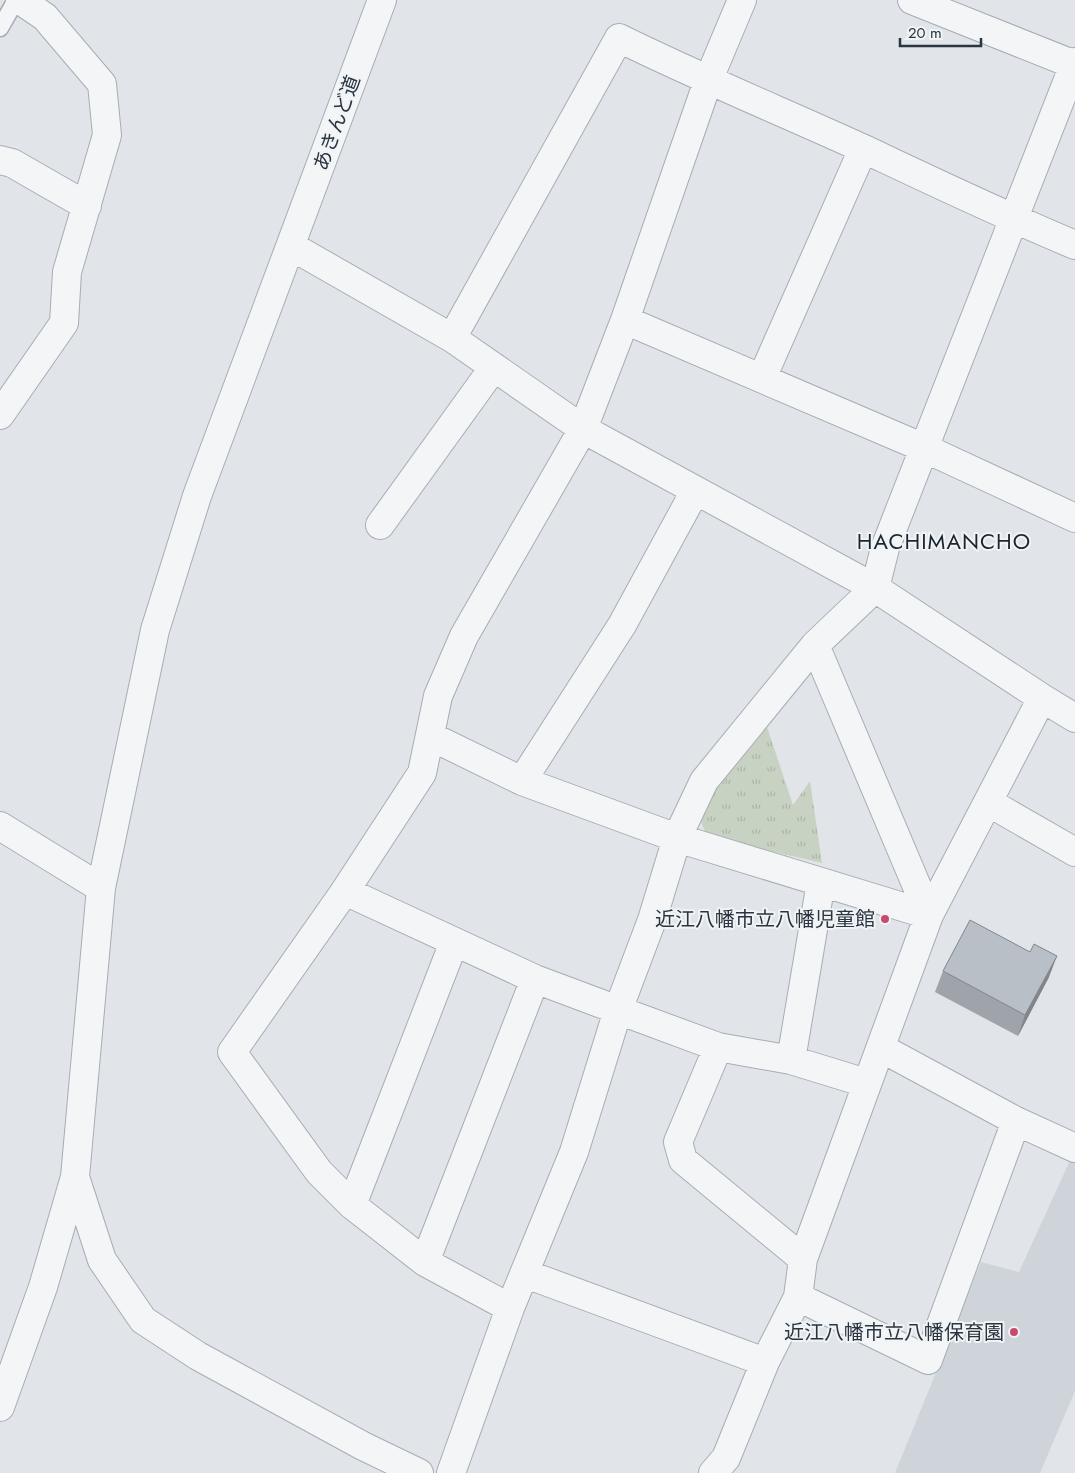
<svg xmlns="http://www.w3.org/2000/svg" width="1075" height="1473" viewBox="0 0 1075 1473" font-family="Jost,'Noto Sans JP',sans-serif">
  <defs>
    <pattern id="park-tufts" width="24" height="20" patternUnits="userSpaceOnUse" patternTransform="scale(1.25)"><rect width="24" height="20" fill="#c8d2c2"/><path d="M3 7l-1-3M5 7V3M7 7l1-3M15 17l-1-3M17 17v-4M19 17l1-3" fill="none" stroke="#acb5a8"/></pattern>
  </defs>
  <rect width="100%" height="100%" fill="#e1e5e9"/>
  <path fill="#cfd4db" d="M1072,1156L1075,1158V1391L1040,1473H895L981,1262L1019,1272Z"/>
  <path fill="url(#park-tufts)" d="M767,727L793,805L810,781L822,863L707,836L697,813Z"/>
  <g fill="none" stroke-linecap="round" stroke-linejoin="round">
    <g stroke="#a6adb3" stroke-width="19">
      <path id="lane" d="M0,28L16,0"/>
    </g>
    <g stroke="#a6adb3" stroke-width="30">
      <path id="street" d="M912,0L1075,65
        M0,160L12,163L87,206
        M291,246L452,338L583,429L875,588L1042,698L1075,718
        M625,320L924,448L1075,518
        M452,338L619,38C700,78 783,112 864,149C934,182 1003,215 1075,245
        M762,378L863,149
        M0,415L64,323L67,272L107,135L102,84L45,17L20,0
        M380,525L494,367
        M815,645L929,915
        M430,736L522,781L677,838L929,915
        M522,781L622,625L695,491
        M988,802L1075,852
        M0,826L101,888
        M345,891L535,979L618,1010L718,1047L791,1060L866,1083
        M718,1047L678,1142L683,1160L803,1259
        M881,1048L1016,1121L1075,1148
        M791,1060L821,882
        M75,1177L102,1260L143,1320L198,1356L363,1446L419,1473
        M352,1205L454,942
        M425,1262L535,979
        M526,1274L765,1362
        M798,1297L928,1360L1016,1121
        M510,1308L425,1262L352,1205L319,1172L232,1052L345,891L422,773L438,696L464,636L583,429L625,320L708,81L742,0
        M0,1407L43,1287L75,1177L101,888L155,630L197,496L382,0
        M451,1473L510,1308L574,1152L618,1010L652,920L677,838L704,781L815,645L875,588L885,548L1075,62
        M713,1473L726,1458L765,1362L798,1297L803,1259L929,915L1042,698"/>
    </g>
    <use href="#lane" stroke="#f3f5f7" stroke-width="16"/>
    <use href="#street" stroke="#f3f5f7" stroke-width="28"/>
  </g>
  <path fill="#9ea4aa" d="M943,971L1049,977L1018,1036L935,992Z"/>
  <path fill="#81868b" d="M1057,956L1049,977L1018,1036L1025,1015Z"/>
  <path fill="#b8bfc6" stroke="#81868b" d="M970,920L1030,952L1034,944L1057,956L1025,1015L943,971Z"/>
  <g fill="#c94a6f" stroke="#f0f4f6" stroke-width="2">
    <circle cx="885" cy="919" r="5"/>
    <circle cx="1014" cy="1332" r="5"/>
  </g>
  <g text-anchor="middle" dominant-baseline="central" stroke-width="4" stroke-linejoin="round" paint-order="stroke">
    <g font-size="20" fill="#2a3540" stroke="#f0f4f6">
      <text transform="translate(337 123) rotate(-70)">あきんど道</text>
    </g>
    <g font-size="20" fill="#2a3540" stroke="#f0f4f6" text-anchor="end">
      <text x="875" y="919">近江八幡市立八幡児童館</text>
      <text x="1004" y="1332">近江八幡市立八幡保育園</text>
    </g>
    <g font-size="22" letter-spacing="1" fill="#1c2631" stroke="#f0f4f6">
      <text x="944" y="541">HACHIMANCHO</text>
    </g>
  </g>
  <path d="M900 38v8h81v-8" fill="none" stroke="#2a3540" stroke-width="2.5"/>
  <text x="908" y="38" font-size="15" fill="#2a3540" stroke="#f0f4f6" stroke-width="4" paint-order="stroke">20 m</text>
</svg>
